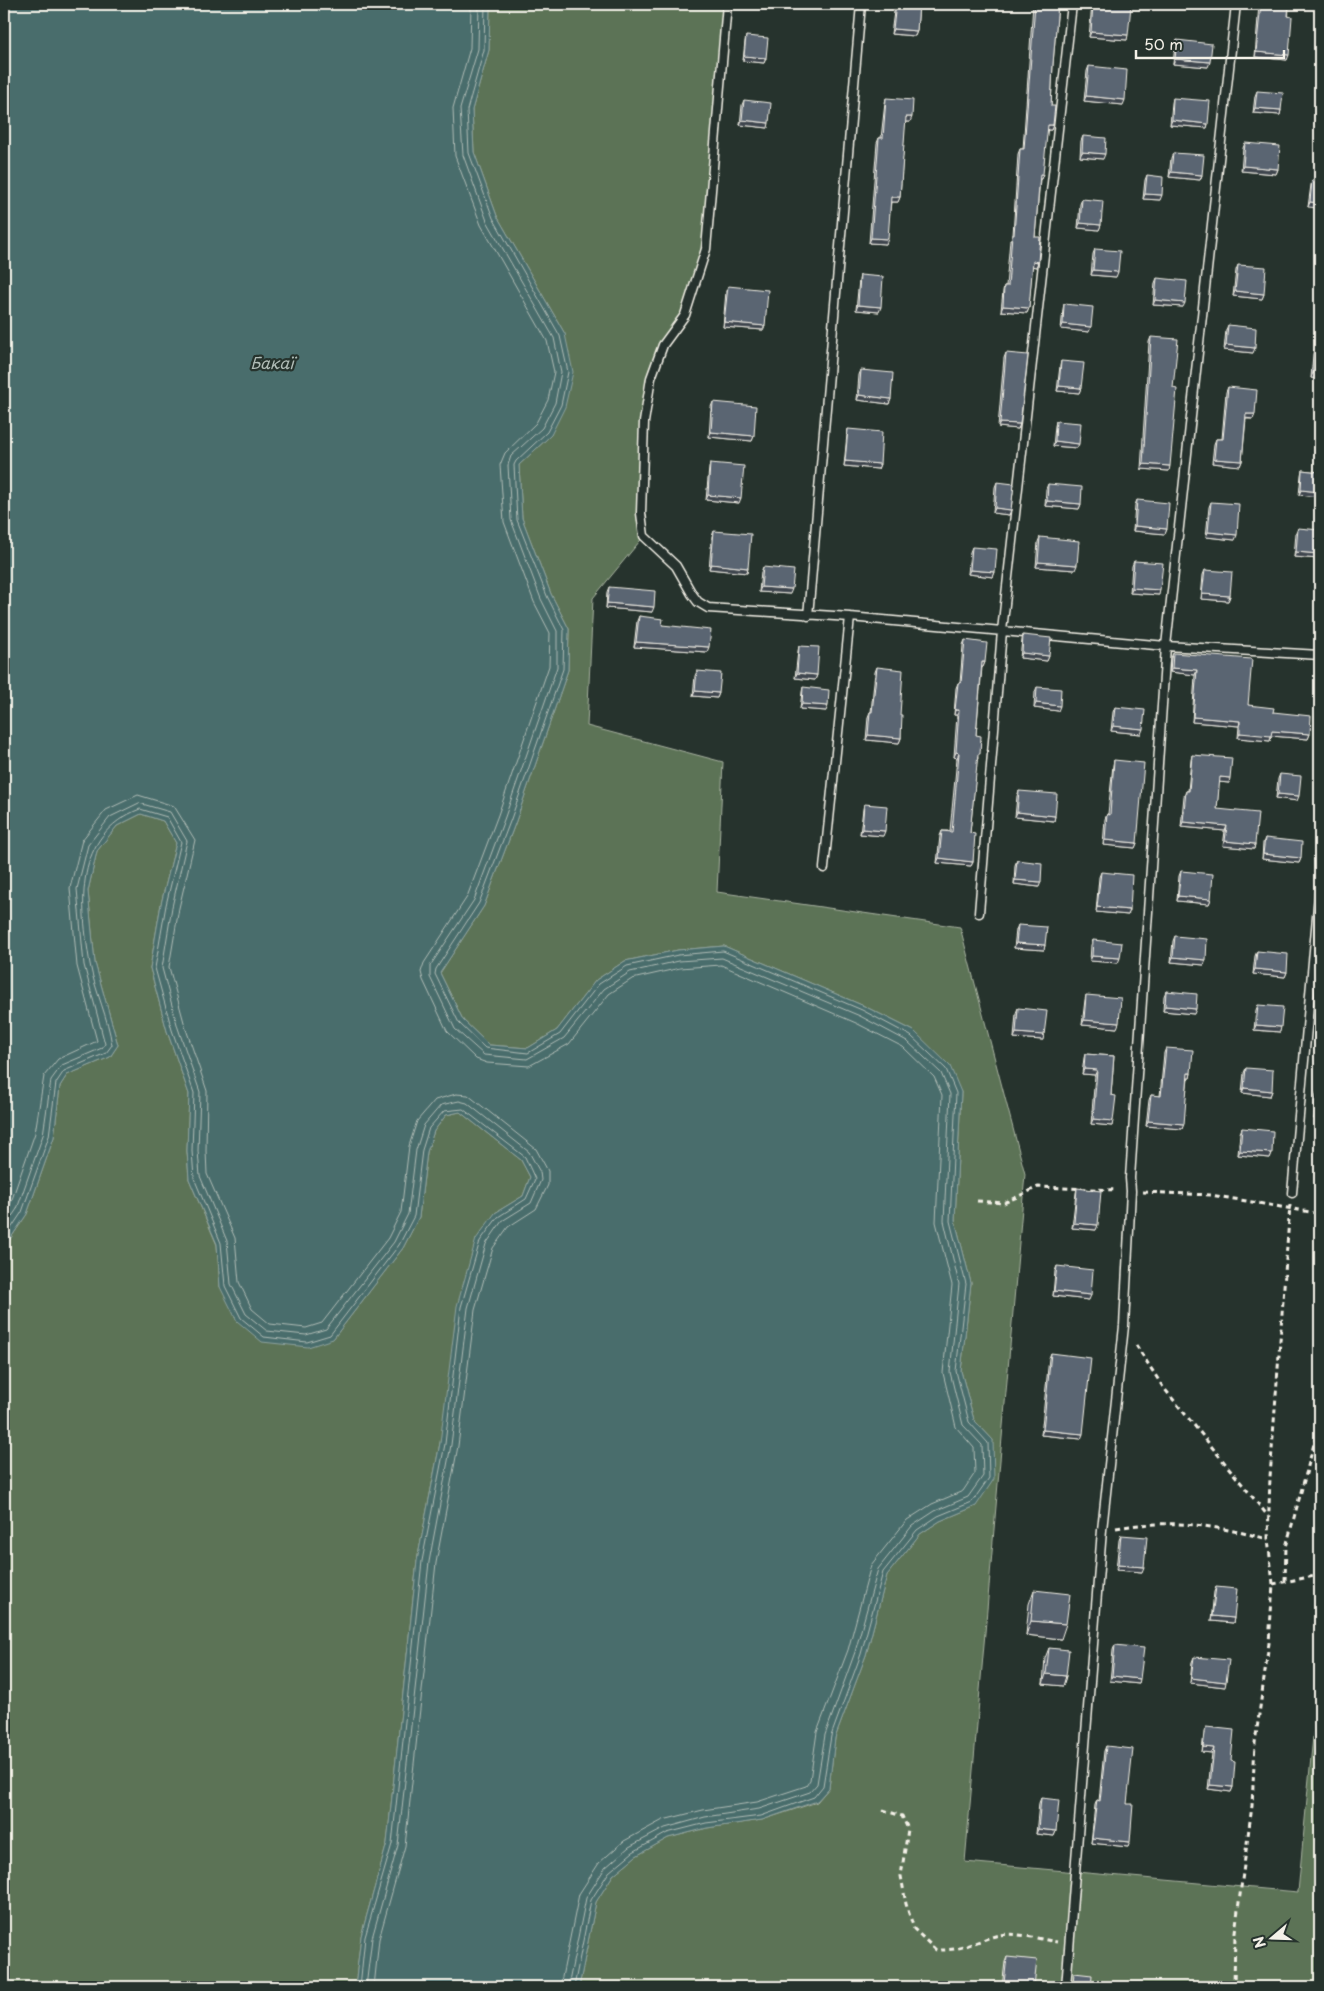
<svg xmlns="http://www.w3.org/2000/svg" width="1324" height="1991" viewBox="0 0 1324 1991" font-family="'Playpen Sans',sans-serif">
  <rect width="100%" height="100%" fill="#26332d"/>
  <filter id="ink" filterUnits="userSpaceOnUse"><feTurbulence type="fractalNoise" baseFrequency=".02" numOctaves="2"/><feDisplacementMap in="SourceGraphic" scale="10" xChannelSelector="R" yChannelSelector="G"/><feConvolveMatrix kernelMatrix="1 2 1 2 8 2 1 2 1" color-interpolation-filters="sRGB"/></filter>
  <g filter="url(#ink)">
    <path fill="#5c7357" stroke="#a8b2a0" d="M490,4H727L706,249L685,315L663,345L651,378L644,422V536L593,598L587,726L723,762L717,892L960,927L1025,1174L965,1862L1298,1892L1320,1664V1987H579L596,1902L613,1875L636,1856L668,1838L707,1828L762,1820L817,1802L829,1788L835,1738L866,1655L887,1575L920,1534L940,1521L976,1506L993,1440L974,1420L961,1371L971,1283L955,1220L961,1092L914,1031L864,1006L724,946L678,950L625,961L596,980L557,1030L528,1048L489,1045L463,1020L440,973L484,906L516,821L568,670L569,629L551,594L522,518L519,465L551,435L565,334L497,216L474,152L472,110L489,50Z
      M141,814L163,821L176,843L161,904L150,968L167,1031L189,1094L187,1151L189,1179L217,1245L220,1287L333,1339L403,1248L419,1217L427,1152L434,1131L446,1115L460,1112L521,1160L530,1177L523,1196L495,1213L440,1443L417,1561L387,1843L361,1936L355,1987H4V1248L27,1214L54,1137L60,1086L67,1075L110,1057L118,1045L95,963L88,891L97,851L117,826Z"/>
    <path fill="#496d6c" stroke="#8da29e" d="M4,4H490L489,50L472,110L474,152L497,216L565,334L573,372L565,407L551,435L519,465L522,518L551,594L569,629L568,670L516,821L484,906L440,973L463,1020L489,1045L528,1048L557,1030L596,980L625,961L678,950L724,946L864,1006L914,1031L950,1066L961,1092L955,1220L971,1283L961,1371L974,1420L993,1440L994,1479L976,1506L940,1521L920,1534L887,1575L866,1655L835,1738L829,1788L817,1801L762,1820L707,1828L668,1838L636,1856L613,1875L596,1902L579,1987H355L361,1936L387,1843L417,1561L440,1443L457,1306L476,1239L495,1213L523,1196L530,1177L521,1160L460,1112L446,1115L434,1131L427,1152L419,1217L403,1248L333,1339L308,1347L262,1342L237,1321L220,1287L217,1244L189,1179L187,1151L189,1094L167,1031L150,968L161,904L176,843L163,821L141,814L117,826L97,851L88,891L95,963L118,1045L110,1057L67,1075L60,1086L54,1137L27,1214L4,1248Z"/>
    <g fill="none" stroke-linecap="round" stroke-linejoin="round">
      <path stroke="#b0bcb6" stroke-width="1" d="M471,4L470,48L453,108L455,156L481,225L547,341L554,372L548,400L536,423L505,453L500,465L504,522L534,602L550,633L549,666L498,815L467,897L424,963L421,972L423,980L447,1031L476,1059L487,1063L529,1066L569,1044L609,994L632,979L680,968L721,965L856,1023L903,1047L934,1077L942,1095L936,1222L952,1285L943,1373L956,1427L974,1448L975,1473L963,1491L932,1504L907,1520L871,1565L848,1650L817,1732L810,1780L806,1786L757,1802L703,1810L663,1820L624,1841L599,1863L579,1894L560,1987
        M479,4L478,49L460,109L463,155L487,221L554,338L561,372L555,403L542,428L511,456L508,465L511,520L541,599L557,631V667L505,817L474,900L430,966V977L455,1029L484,1055L527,1059L564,1038L604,989L630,972L679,961L722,958L860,1016L907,1041L941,1073L950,1094L944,1221L959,1284L950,1372L963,1425L982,1445L983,1476L968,1497L935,1511L912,1526L878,1569L855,1652L825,1735L817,1784L810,1792L759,1809L705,1817L665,1828L629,1847L605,1868L586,1898L568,1987
        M485,4L484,50L467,110L469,153L493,218L560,336L568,372L561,405L547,432L516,461L514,465L517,520L547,596L564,630L563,669L511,819L479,903L436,969L435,974L459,1023L485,1048L528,1053L560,1034L599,984L627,966L678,955L723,951L862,1010L911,1036L946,1069L956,1093L950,1221L966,1284L956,1371L969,1422L988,1443L989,1478L972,1502L938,1516L917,1530L883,1572L861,1654L831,1736L823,1786L814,1797L761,1816L706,1823L667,1833L633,1852L609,1872L591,1900L574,1987
        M4,1215L10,1205L35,1133L44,1076L58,1059L97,1041L77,966L70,888L82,840L106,810L138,795L174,806L195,840L179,908L169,967L185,1026L207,1091L206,1151L207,1174L235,1238L239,1282L252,1309L270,1324L306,1328L322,1323L388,1238L401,1212L409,1146L417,1121L435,1100L456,1094L468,1095L536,1149L548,1171V1185L536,1209L508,1227L493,1248L475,1310L458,1446L436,1563L405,1846L379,1939L374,1987
        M4,1228L17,1209L43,1135L51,1080L62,1065L102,1048L105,1044L84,965L77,889L88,845L110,817L139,803L170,812L187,841L172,907L162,968L178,1028L200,1092L198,1151L200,1176L227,1241L231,1284L246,1314L267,1331L306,1335L326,1329L394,1242L408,1214L416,1150L424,1125L441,1105L459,1101L467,1103L529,1152L540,1172L541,1180L531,1203L502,1221L486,1244L468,1308L451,1445L429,1562L398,1845L372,1938L366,1987
        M4,1239L22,1212L49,1136L56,1083L64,1071L106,1053L112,1045C108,1017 95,991 90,964C80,904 73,835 140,809L167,817L181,842L166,905L155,968L172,1030L194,1093L192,1151L194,1178L221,1243L225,1286L241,1318L264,1337L307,1342L330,1335L399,1245L414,1216L422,1150L429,1128L444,1111L463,1109L525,1157L535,1179L526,1199L498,1217L480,1241L461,1307L445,1444L422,1561L392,1844L365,1937L360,1987"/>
      <g stroke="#f4f1e8" stroke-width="11">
        <path id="service" d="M727,4L706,249L685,315L663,345L651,378L644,422L641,513L644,536L676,566L692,594L698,602L708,608L850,617L1166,646L1320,655
          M808,616L861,4
          M824,868L850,617
          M979,913L1002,631L1072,4
          M1292,1193L1320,884
          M1066,1987L1102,1530L1124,1326L1131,1191L1130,1178L1166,646L1236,4"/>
      </g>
      <path stroke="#f4f1e8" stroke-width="3" stroke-dasharray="5 4" stroke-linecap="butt" d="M1143,1192L1211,1195L1316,1213L1320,1217
        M977,1201L1004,1203L1038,1187L1117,1190
        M1136,1345L1163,1387L1268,1516
        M1116,1528C1173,1519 1213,1525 1268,1539
        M1285,1581L1286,1547L1317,1433L1320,1397
        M1273,1584L1268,1539L1270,1477L1290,1205
        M883,1810L902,1816L908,1829L901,1876L906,1904L914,1929L936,1950C964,1951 974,1941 999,1935C1017,1932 1039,1939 1057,1942
        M1234,1987L1235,1932L1252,1806L1255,1743L1269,1643L1273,1584L1320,1575"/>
      <use href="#service" stroke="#26332d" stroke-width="8"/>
    </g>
    <path fill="#4d5762" stroke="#f4f1e8" d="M895,4H919L917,31L915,36L891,34Z
      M1033,4H1058L1053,64L1051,106L1053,125L1051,130H1047L1041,179H1040L1035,237L1038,262L1036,267L1032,266L1029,308L1027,313L1001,311L1003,291L1004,286H1006L1010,240L1013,235L1018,154L1020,149H1023Z
      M1092,4H1118L1127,40L1089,37Z
      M1259,4H1289L1287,60L1255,57Z
      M746,36L766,58L764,63L743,61L745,41Z
      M1177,40L1208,67L1173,64L1175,45Z
      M1089,66L1123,105L1084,101L1087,71Z
      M1257,91L1281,110L1280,115L1253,113L1255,96Z
      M886,98L910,122H905L900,197L898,202H891L886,244L869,243L877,143L879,138H881L885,103Z
      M1173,98L1208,124L1207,128L1170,125L1172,103Z
      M744,100L768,128L740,125L742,105Z
      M1083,136L1103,159L1080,157L1081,141Z
      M1245,143L1278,169L1276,174L1241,171L1243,148Z
      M1173,153L1202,175L1200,180L1169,177L1171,158Z
      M1147,175L1160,200L1143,199L1145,180Z
      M1312,180L1320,181L1308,207L1311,185Z
      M1082,199L1101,225L1099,230L1078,228L1080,204Z
      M1095,249L1116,277L1091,275L1093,254Z
      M1238,265L1264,294L1262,299L1233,296L1236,270Z
      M860,275L879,312L856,310L859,280Z
      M1157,278L1183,307L1153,305L1155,283Z
      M728,286L763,330L723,327L726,291Z
      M1064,304L1089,332L1061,329L1063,309Z
      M1228,325L1253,353L1224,350L1226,330Z
      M1151,337L1173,388L1169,471L1141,469L1149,342Z
      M1315,349L1320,350V379L1311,378L1313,354Z
      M1006,353L1020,424L1018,429L998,427L1004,358Z
      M1061,361L1081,388L1079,393L1057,391L1060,366Z
      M861,370L891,399L889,404L857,400L859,375Z
      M1228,387L1255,414L1253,419H1246L1242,461L1240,466L1212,463L1214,444L1216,439H1222L1226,392Z
      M713,402L754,436L752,441L709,437L711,407Z
      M1056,421L1077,448L1053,446L1055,426Z
      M848,429L880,464L878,469L844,466L847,434Z
      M710,463L739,503L706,500L709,468Z
      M1302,470L1320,472V497L1299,495L1301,475Z
      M997,482L1011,510L1009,515L993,513L995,487Z
      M1048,484L1081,504L1079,509L1045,506L1046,489Z
      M1137,500L1167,529L1165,534L1133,531L1135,505Z
      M1211,502L1235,540L1206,537L1209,507Z
      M1298,528L1319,559L1294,557L1296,533Z
      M714,531L748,568L747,573L709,569L712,536Z
      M1040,537L1075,570L1036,567L1038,542Z
      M972,547L995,572L993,577L968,574L970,552Z
      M1134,561L1159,595L1130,593L1132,566Z
      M763,567L790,594L759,592L761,572Z
      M1205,570L1230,596L1228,601L1201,599L1203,575Z
      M609,587L652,612L606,608L607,592Z
      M639,616L662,625L707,652L634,647L637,621Z
      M1023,635L1049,656L1047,661L1020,658L1022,640Z
      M965,640L985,662L983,667H982L976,735L978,759H977L970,833L973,862L971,866L937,863L940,836L942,831H950L957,758L954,757L957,715H954L956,688L958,683H960L963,645Z
      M799,646L817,675L815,680L795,678L798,651Z
      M1173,653L1248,705L1273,712L1310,734L1308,739L1271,736L1270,741L1238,738L1239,726L1192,722L1195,675L1170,672L1171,658Z
      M877,667L900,715L901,738L899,743L866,740L868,717L870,712H871L875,672Z
      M697,671L719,693L717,698L693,696L695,676Z
      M803,687L826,711L800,709L802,692Z
      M1037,687L1058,711L1034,708L1035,692Z
      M1115,707L1141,734L1111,731L1113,712Z
      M1192,755L1229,783L1219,782L1217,809L1255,844L1254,849L1223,846L1225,831L1181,827L1184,796L1186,791H1188L1191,760Z
      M1114,760L1137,843L1135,848L1103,845L1105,819L1107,814H1108L1113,765Z
      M1280,774L1297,801L1276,798L1278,779Z
      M1019,791L1055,816L1054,821L1015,817L1017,796Z
      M864,804L883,836L860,834L863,809Z
      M1265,838L1301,858L1299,863L1262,859L1263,843Z
      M1017,860L1039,887L1014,884L1015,865Z
      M1181,871L1211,899L1209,904L1177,901L1179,876Z
      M1101,872L1130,910L1128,915L1096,912L1099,877Z
      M1018,925L1045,945L1044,950L1014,948L1016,930Z
      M1175,936L1204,965L1171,962L1173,941Z
      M1093,940L1118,963L1090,961L1091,945Z
      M1257,951L1287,972L1285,977L1253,974L1255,956Z
      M1166,991L1194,1014L1163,1011L1164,996Z
      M1086,995L1117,1028L1082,1025L1085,1000Z
      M1258,1005L1280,1032L1254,1030L1256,1010Z
      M1018,1008L1043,1040L1014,1038L1016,1013Z
      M1166,1048L1191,1073L1190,1078H1188L1182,1129L1146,1126L1149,1100L1151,1095L1160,1096L1164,1053Z
      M1085,1054L1114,1056L1111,1095L1112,1126L1091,1124L1095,1075L1082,1074L1084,1058Z
      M1246,1068L1272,1091L1270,1096L1242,1093L1244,1073Z
      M1318,1090L1320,1119H1314L1316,1095Z
      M1242,1128L1272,1153L1270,1158L1238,1155L1240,1133Z
      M1077,1188L1096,1230L1072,1228L1076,1193Z
      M1057,1266L1089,1300L1053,1296L1055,1271Z
      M1051,1353L1081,1439L1041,1435L1049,1358Z
      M1121,1535L1142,1572L1116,1570L1119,1540Z
      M1216,1587L1234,1618L1233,1623L1211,1621L1214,1592Z
      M1034,1590L1061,1639L1026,1635L1029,1604Z
      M1115,1645L1139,1684L1110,1681L1113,1650Z
      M1049,1648L1066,1676L1063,1686L1043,1684L1045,1658Z
      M1194,1657L1225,1687L1190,1683L1192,1662Z
      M1206,1727L1233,1787L1231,1792L1208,1789L1212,1753L1202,1752L1204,1732Z
      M1106,1746L1127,1804L1128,1847L1091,1843L1095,1805L1097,1800L1099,1801L1104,1751Z
      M1041,1798L1056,1831L1054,1836L1036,1834L1039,1803Z
      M1007,1957L1034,1986L1033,1987H1002L1005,1962Z"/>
    <path fill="#3f4750" stroke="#f4f1e8" d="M1182,4H1214L1212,8L1182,5Z
      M893,29L917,31L915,36L891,34Z
      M1091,32L1128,35L1127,40L1089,37Z
      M1256,52L1289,55L1287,60L1255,57Z
      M744,56L766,58L764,63L743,61Z
      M1175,59L1210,62L1208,67L1173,64Z
      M1086,96L1125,100L1123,105L1084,101Z
      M1255,108L1281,110L1280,115L1253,113Z
      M906,117H912L910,122H904Z
      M742,120L769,123L768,128L740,125Z
      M1172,120L1208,124L1207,128L1170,125Z
      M1048,125H1053L1051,130H1046Z
      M1082,152L1105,154L1103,159L1080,157Z
      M1243,166L1278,169L1276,174L1241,171Z
      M1171,172L1202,175L1200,180L1169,177Z
      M1040,174H1043L1041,179H1038Z
      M1145,194L1162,195L1160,200L1143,199Z
      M891,197H900L898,202H889Z
      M1310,202L1320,203V208L1308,207Z
      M1080,223L1101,225L1099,230L1078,228Z
      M871,238L888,239L886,244L869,243Z
      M1033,261L1038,262L1036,267L1031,266Z
      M1093,270L1118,272L1116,277L1091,275Z
      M1235,291L1264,294L1262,299L1233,296Z
      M1155,300L1185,303L1183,307L1153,305Z
      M858,305L881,307L879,312L856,310Z
      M1003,306L1029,308L1027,313L1001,311Z
      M724,322L765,326L763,330L723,327Z
      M1063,324L1091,327L1089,332L1061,329Z
      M1226,345L1255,348L1253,353L1224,350Z
      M1313,373L1320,374V379L1311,378Z
      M1059,386L1081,388L1079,393L1057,391Z
      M859,395L891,399L889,404L857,400Z
      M1246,414H1255L1253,419L1245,418Z
      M1000,423L1020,424L1018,429L998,427Z
      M711,432L754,436L752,441L709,437Z
      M1055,441L1079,444L1077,448L1053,446Z
      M1214,459L1242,461L1240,466L1212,463Z
      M845,461L880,464L878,469L844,466Z
      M1143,464L1170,466L1169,471L1141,469Z
      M1301,490L1320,492V497L1299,495Z
      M708,495L741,498L739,503L706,500Z
      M1047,501L1081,504L1079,509L1045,506Z
      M995,508L1011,510L1009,515L993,513Z
      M1135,526L1167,529L1165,534L1133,531Z
      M1208,532L1237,535L1235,540L1206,537Z
      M1296,552L1320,554V557L1319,559L1294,557Z
      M1038,562L1077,565L1075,570L1036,567Z
      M711,564L748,568L747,573L709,569Z
      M970,570L995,572L993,577L968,574Z
      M761,587L792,589L790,594L759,592Z
      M1132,588L1160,590L1159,595L1130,593Z
      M1202,594L1230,596L1228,601L1201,599Z
      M607,603L654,607L652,612L606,608Z
      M636,642L709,647L707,652L634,647Z
      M1022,653L1049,656L1047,661L1020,658Z
      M982,662H985L983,667H981Z
      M1172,668L1197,670L1195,675L1170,672Z
      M797,673L817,675L815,680L795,678Z
      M695,691L719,693L717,698L693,696Z
      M1036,703L1060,706L1058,711L1034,708Z
      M802,704L828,706L826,711L800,709Z
      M955,710H959L957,715H954Z
      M1193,717L1240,721L1239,726L1192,722Z
      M1113,726L1143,729L1141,734L1111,731Z
      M1272,731L1310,734L1308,739L1271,736L1270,741L1238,738L1240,733Z
      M868,735L901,738L899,743L866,740Z
      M956,752L959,753L957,758L954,757Z
      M1220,777L1230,778L1229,783L1218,782Z
      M1278,794L1299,796L1297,801L1276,798Z
      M1017,812L1055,816L1054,821L1015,817Z
      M1183,822L1227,826L1225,831L1181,827Z
      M862,829L885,831L883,836L860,834Z
      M1105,840L1137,843L1135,848L1103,845Z
      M1225,841L1255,844L1254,849L1223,846Z
      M1263,854L1301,858L1299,863L1262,859Z
      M939,858L973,862L971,866L937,863Z
      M1015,880L1041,882L1039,887L1014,884Z
      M1178,896L1211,899L1209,904L1177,901Z
      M1097,907L1130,910L1128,915L1096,912Z
      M1016,943L1045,945L1044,950L1014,948Z
      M1092,956L1120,958L1118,963L1090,961Z
      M1173,957L1206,960L1204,965L1171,962Z
      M1255,969L1287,972L1285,977L1253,974Z
      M1165,1006L1196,1009L1194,1014L1163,1011Z
      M1084,1020L1119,1023L1117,1028L1082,1025Z
      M1256,1025L1281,1027L1280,1032L1254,1030Z
      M1016,1033L1044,1035L1043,1040L1014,1038Z
      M1084,1069L1097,1070L1095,1075L1082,1074Z
      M1188,1073H1191L1190,1078H1186Z
      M1244,1088L1272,1091L1270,1096L1242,1093Z
      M1316,1114H1320V1119H1314Z
      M1093,1119L1113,1121L1112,1126L1091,1124Z
      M1148,1121L1184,1124L1182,1129L1146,1126Z
      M1240,1151L1272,1153L1270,1158L1238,1155Z
      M1074,1223L1098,1225L1096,1230L1072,1228Z
      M1054,1291L1091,1295L1089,1300L1053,1296Z
      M1043,1430L1083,1434L1081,1439L1041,1435Z
      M1118,1565L1144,1567L1142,1572L1116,1570Z
      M1212,1616L1234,1618L1233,1623L1211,1621Z
      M1031,1621L1066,1624L1061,1639L1026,1635Z
      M1046,1674L1066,1676L1063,1686L1043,1684Z
      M1112,1676L1140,1679L1139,1684L1110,1681Z
      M1191,1678L1226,1682L1225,1687L1190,1683Z
      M1203,1747L1214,1748L1212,1753L1202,1752Z
      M1210,1785L1233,1787L1231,1792L1208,1789Z
      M1038,1829L1056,1831L1054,1836L1036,1834Z
      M1092,1838L1130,1842L1128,1847L1091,1843Z
      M1004,1983L1034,1986L1033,1987H1002Z"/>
    <path fill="#5a6572" stroke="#f4f1e8" d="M896,4H919L917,31L893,29Z
      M1035,4H1058L1053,64L1051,106H1055L1053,125H1048L1043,174H1040L1035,237H1040L1038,262L1033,261L1029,308L1003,306L1004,286H1008L1012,235H1014L1020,149H1024Z
      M1093,4H1118V5L1131,6L1128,35L1091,32Z
      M1261,4H1289L1288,16L1292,17L1289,55L1256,52Z
      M746,36L768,38L766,58L744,56Z
      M1177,40L1212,44L1210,62L1175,59Z
      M1089,66L1127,70L1125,100L1086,96Z
      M1257,91L1283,93L1281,110L1255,108Z
      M886,98L913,100L912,117H906L900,197H891L888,239L871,238L879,138H883Z
      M1173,98L1210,101L1208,124L1172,120Z
      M744,100L771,103L769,123L742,120Z
      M1083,136L1106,138L1105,154L1082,152Z
      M1245,143L1280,146L1278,169L1243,166Z
      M1173,153L1204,155L1202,175L1171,172Z
      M1147,175L1163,177L1162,195L1145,194Z
      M1312,180L1320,181V203L1310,202Z
      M1082,199L1103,201L1101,225L1080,223Z
      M1095,249L1120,251L1118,272L1093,270Z
      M1238,265L1266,267L1264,294L1235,291Z
      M860,275L883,277L881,307L858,305Z
      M1157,278L1187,281L1185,303L1155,300Z
      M728,286L768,290L765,326L724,322Z
      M1064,304L1093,307L1091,327L1063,324Z
      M1228,325L1256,328L1255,348L1226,345Z
      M1151,337L1178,339L1173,388L1177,389L1170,466L1143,464Z
      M1315,349L1320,350V374L1313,373Z
      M1006,353L1028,355L1020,424L1000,423Z
      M1061,361L1084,363L1081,388L1059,386Z
      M861,370L893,373L891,399L859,395Z
      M1228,387L1257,390L1255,414H1246L1242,461L1214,459L1216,439H1223Z
      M713,402L756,406L754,436L711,432Z
      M1056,421L1081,423L1079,444L1055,441Z
      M848,429L882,432L880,464L845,461Z
      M710,463L744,466L741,498L708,495Z
      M1302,470L1320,472V492L1301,490Z
      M997,482L1014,484L1011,510L995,508Z
      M1048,484L1082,487L1081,504L1047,501Z
      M1137,500L1169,503L1167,529L1135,526Z
      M1211,502L1239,504L1237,535L1208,532Z
      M1298,528L1320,530V554L1296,552Z
      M714,531L751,534L748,568L711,564Z
      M1040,537L1079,541L1077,565L1038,562Z
      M972,547L997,549L995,572L970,570Z
      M1134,561L1163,563L1160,590L1132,588Z
      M763,567L794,570L792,589L761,587Z
      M1205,570L1232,572L1230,596L1202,594Z
      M609,587L655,591L654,607L607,603Z
      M639,616L663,619L662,625L711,630L709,647L636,642Z
      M1023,635L1051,638L1049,656L1022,653Z
      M965,640L987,643L985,662H982L976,735L981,736L980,754H978L970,833L975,834L973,862L939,858L942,831L952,832L959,753L956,752L959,710H955L958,683H961Z
      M799,646L819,647L817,675L797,673Z
      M1173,653L1252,659L1248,705L1274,708L1273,712L1311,716L1310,734L1272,731L1271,736L1240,733V721L1193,717L1197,670L1172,668Z
      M877,667L903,670L900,715H902L901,738L868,735L870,712H872Z
      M697,671L721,673L719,693L695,691Z
      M803,687L829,690L828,706L802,704Z
      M1037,687L1061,689L1060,706L1036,703Z
      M1115,707L1145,710L1143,729L1113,726Z
      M1192,755L1232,758L1230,778L1220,777L1217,809L1258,813L1255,844L1225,841L1227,826L1183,822L1186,791H1189Z
      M1114,760L1144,763L1137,843L1105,840L1107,814L1110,815Z
      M1280,774L1301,776L1299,796L1278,794Z
      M1019,791L1057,794L1055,816L1017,812Z
      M864,804L887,806L885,831L862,829Z
      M1265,838L1302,842L1301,858L1263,854Z
      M1017,860L1042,863L1041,882L1015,880Z
      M1181,871L1213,874L1211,899L1178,896Z
      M1101,872L1132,875L1130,910L1097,907Z
      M1018,925L1047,927L1045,945L1016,943Z
      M1175,936L1207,939L1206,960L1173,957Z
      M1093,940L1122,943L1120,958L1092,956Z
      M1257,951L1288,954L1287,972L1255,969Z
      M1166,991L1197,994L1196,1009L1165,1006Z
      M1086,995L1121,998L1119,1023L1084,1020Z
      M1258,1005L1283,1007L1281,1027L1256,1025Z
      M1018,1008L1047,1011L1044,1035L1016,1033Z
      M1166,1048L1193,1050L1191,1073H1188L1184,1124L1148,1121L1151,1095L1161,1096Z
      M1085,1054L1114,1056L1111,1095L1116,1096L1113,1121L1093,1119L1097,1070L1084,1069Z
      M1246,1068L1273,1070L1272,1091L1244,1088Z
      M1318,1090H1320V1114H1316Z
      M1242,1128L1273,1131L1272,1153L1240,1151Z
      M1077,1188L1101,1191L1098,1225L1074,1223Z
      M1057,1266L1093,1270L1091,1295L1054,1291Z
      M1051,1353L1091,1358L1083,1434L1043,1430Z
      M1121,1535L1147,1537L1144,1567L1118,1565Z
      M1216,1587L1237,1589L1234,1618L1212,1616Z
      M1034,1590L1070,1594L1066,1624L1031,1621Z
      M1115,1645L1144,1648L1140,1679L1112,1676Z
      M1049,1648L1069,1650L1066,1676L1046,1674Z
      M1194,1657L1229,1660L1226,1682L1191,1678Z
      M1206,1727L1234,1730L1231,1761L1235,1762L1233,1787L1210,1785L1214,1748L1203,1747Z
      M1106,1746L1133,1749L1127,1804H1133L1130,1842L1092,1838L1097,1800L1100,1801Z
      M1041,1798L1059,1800L1056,1831L1038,1829Z
      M1007,1957L1037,1960L1034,1986L1004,1983Z
      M1074,1973L1092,1975L1091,1987H1071L1073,1983Z"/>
  </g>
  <g text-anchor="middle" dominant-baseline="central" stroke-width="4.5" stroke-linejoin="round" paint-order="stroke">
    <g font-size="16" font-style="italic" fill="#b0bcb6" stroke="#26332d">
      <text x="272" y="362">Бакаї</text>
    </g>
  </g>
  <rect width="1324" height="1991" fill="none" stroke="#26332d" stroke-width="20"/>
  <rect x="10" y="10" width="1304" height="1971" fill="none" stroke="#f4f1e8" stroke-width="2" filter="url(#ink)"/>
  <g transform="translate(1272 1938) rotate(251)" stroke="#26332d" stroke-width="4" paint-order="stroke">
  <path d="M0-4L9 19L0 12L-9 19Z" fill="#f4f1e8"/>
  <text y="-8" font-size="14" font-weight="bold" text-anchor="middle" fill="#f4f1e8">N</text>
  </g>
  <path d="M1136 50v8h148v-8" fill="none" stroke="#f4f1e8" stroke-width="2.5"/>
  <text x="1144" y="50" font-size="15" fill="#f4f1e8" stroke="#26332d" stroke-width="4" paint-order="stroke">50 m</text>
</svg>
